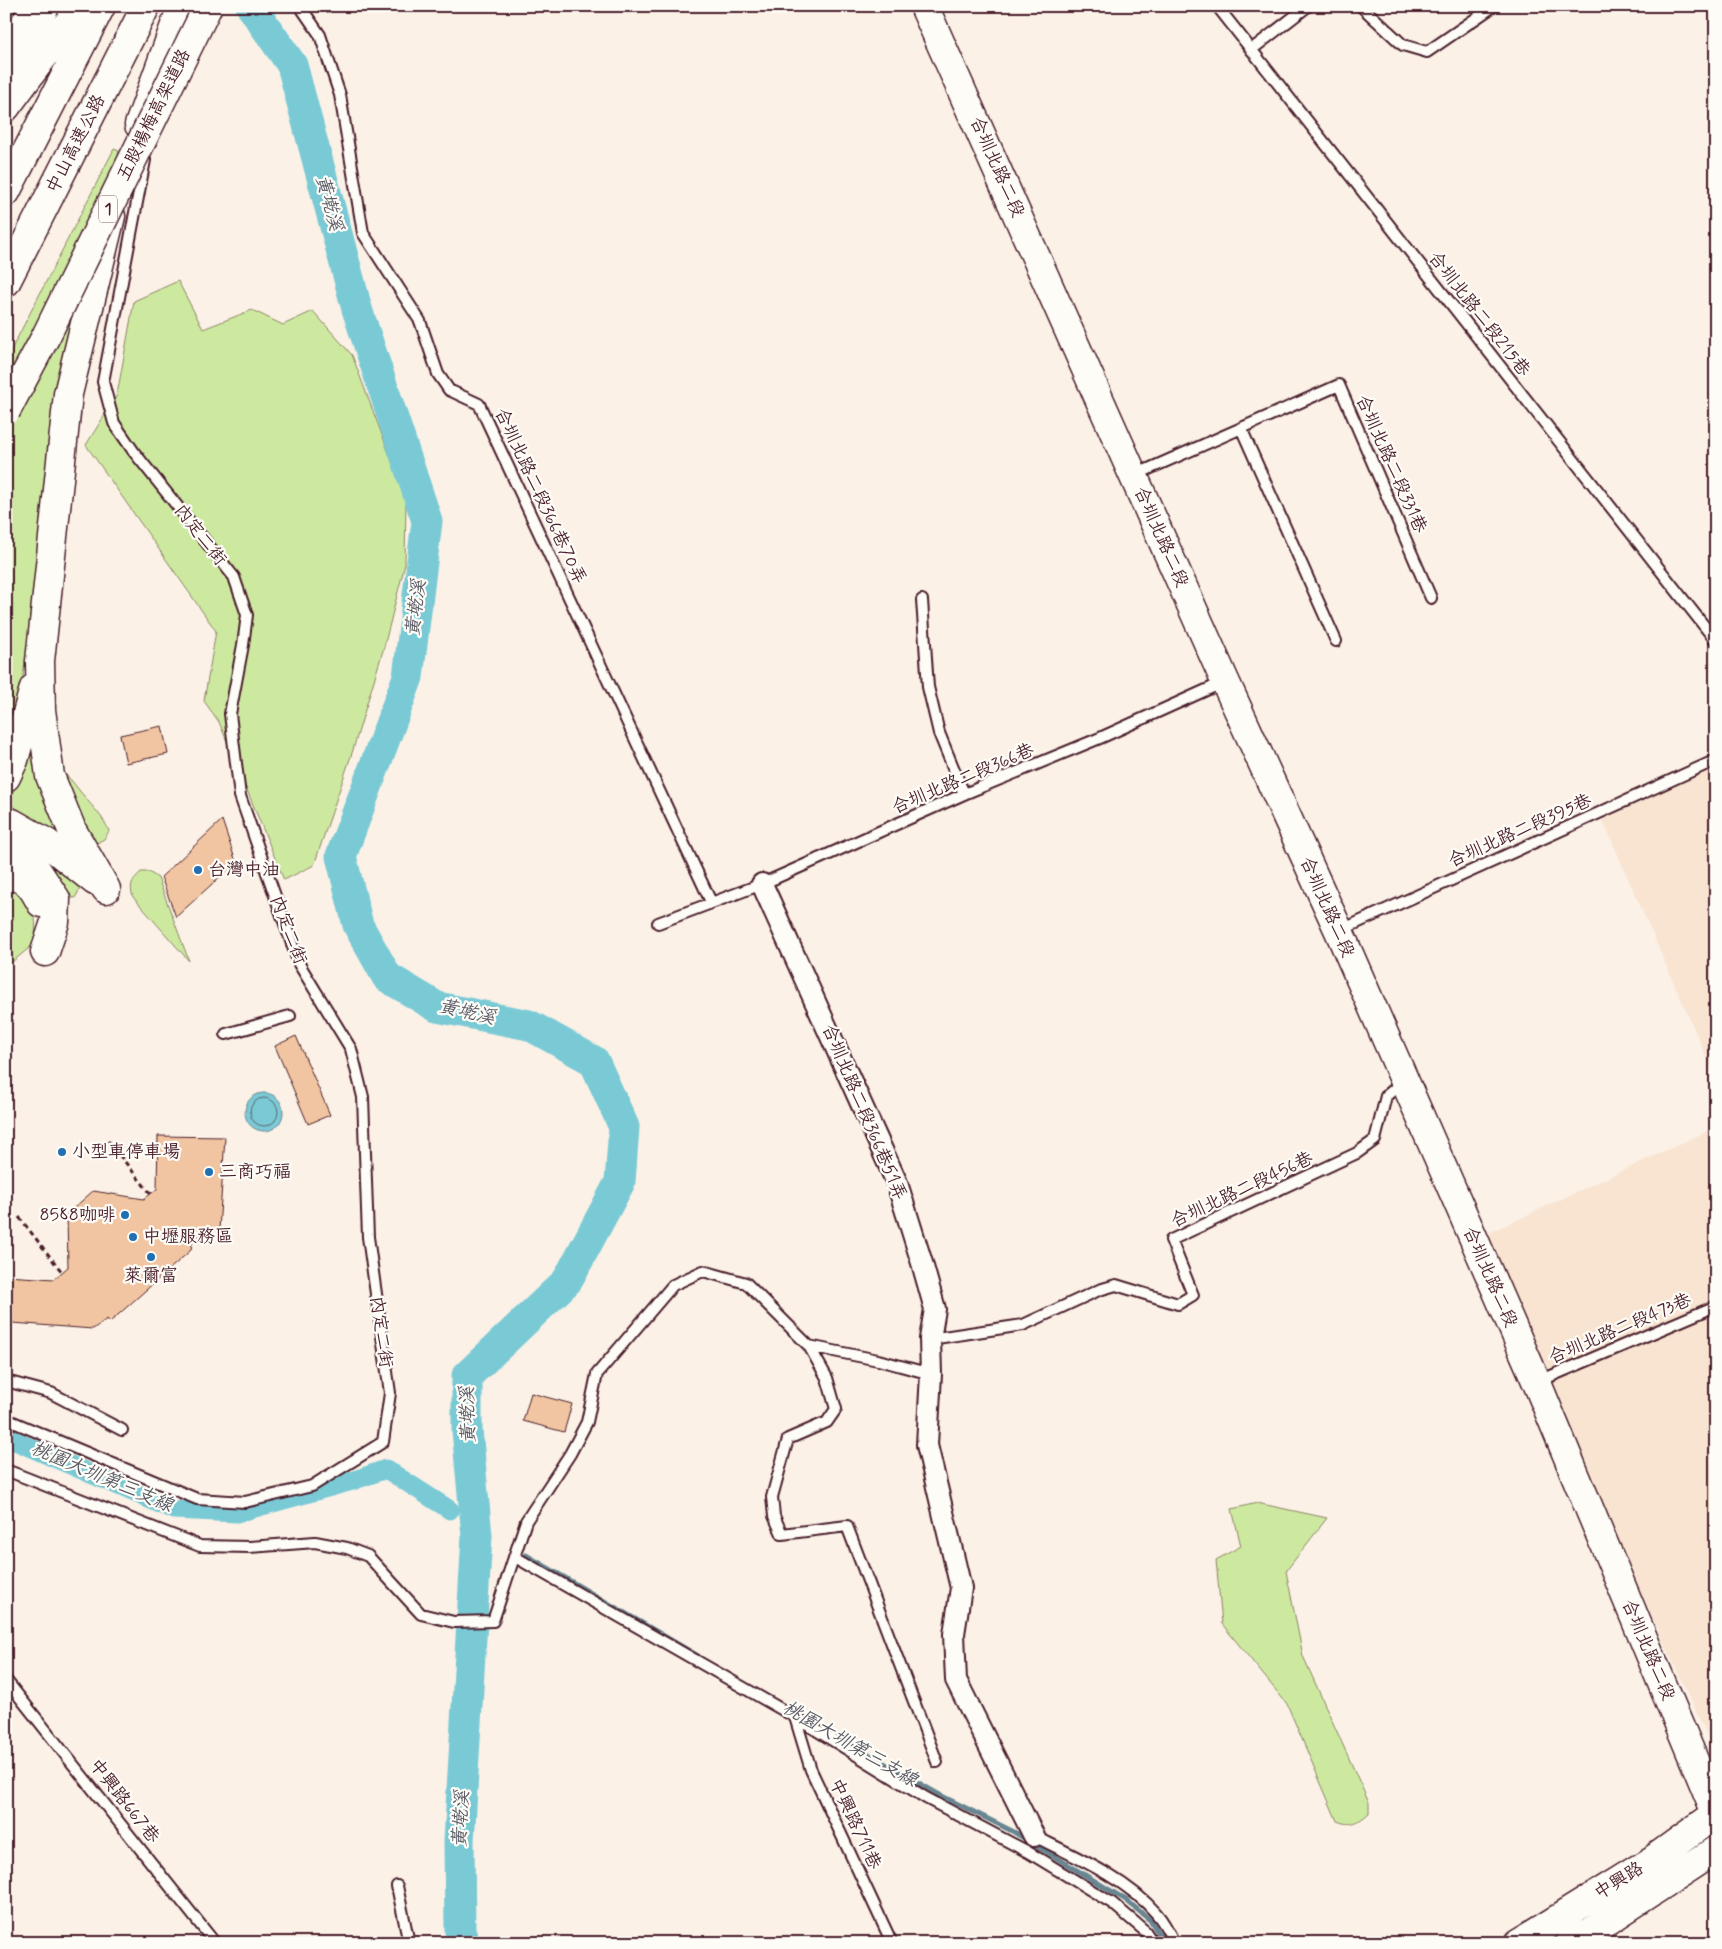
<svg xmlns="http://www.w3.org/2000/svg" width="1722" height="1949" viewBox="0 0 1722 1949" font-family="Mynerve,'LXGW WenKai TC',sans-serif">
  <rect width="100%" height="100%" fill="#fbf1e6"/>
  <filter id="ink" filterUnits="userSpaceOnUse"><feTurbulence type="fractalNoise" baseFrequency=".02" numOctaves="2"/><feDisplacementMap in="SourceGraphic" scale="10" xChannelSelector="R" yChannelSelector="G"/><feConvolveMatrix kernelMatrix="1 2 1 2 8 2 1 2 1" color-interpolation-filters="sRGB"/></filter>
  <g filter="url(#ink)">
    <path fill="#f8e4d1" d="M1716,764V1079L1600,814Z
      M1716,1127V1754L1476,1239Z"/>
    <path fill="#cde9a0" stroke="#8c8466" d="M114,149L119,151L55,415L36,587L15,731L6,763V360Z
      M178,281L203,329L252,310L283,325L313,311L352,355L406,499L405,564L384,647L352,753L314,865L284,880L219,722L204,701L216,631L86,445L117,395L134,301Z
      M27,748L32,750L41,788L61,835L58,839C48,833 25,822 18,815C3,800 21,764 27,748Z
      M59,770C71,777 75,786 84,796C93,808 103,816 109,831L104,839L95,844L86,840Z
      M24,836L69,874L80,889L75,898H68Z
      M141,872H149L158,878L189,961L133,897C129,885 132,880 141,872Z
      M6,883C32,905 39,908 34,944L6,967Z
      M1257,1503L1327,1518L1286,1571L1303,1656L1369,1803V1813C1359,1822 1351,1827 1337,1821L1287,1704L1222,1624L1216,1560L1241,1546L1232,1509Z"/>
    <path fill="#7acad6" stroke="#678692" d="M245 1112a19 19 0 1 1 38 0a19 19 0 1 1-38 0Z"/>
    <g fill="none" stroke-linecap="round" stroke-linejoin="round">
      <path stroke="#5d636f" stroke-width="1" d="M250 1112a14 14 0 1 1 28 0a14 14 0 1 1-28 0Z"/>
      <path stroke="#678692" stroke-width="5" d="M526,1555L698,1656
        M807,1719L938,1794L1014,1832L1126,1900L1151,1921L1164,1943"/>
      <path stroke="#7acad6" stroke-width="19" d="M6,1437L174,1510L237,1513L352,1481L386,1469L450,1510"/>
      <path stroke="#7acad6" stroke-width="31" d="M251,6L292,65L357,309L427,521L408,677L341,856L358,925L387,977L437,1007L529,1025L594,1061L624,1127L620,1182L567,1281L467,1376V1430L477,1536L459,1841L460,1931L464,1943"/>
    </g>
    <path fill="#f1c5a1" stroke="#4a1f2b" d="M162,726L168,754L126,763L120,735Z
      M222,820L236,862L176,917L161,877Z
      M296,1036L330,1115L308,1124L275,1046Z
      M158,1136L225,1137L219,1230L208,1229L192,1243L191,1250L110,1322L107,1319L93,1329L12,1323L6,1316V1276L54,1279L68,1267L67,1214L93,1191L144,1199L157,1189Z
      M531,1393L572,1404L564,1432L523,1421Z"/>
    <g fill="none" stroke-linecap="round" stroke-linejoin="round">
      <g stroke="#4a1f2b" stroke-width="14">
        <path id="lane" d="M300,6L320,35L340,95L363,233L420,321L438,374L449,390L479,404L711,902
          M1217,6L1716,641
          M1361,6L1403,45L1427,52L1494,6
          M1251,50L1308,6
          M1241,428L1336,641
          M1135,475L1339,385L1431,598
          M922,600L928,687L939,733L964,794
          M658,923L762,884L964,794L1100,738L1224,682
          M1339,931L1716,760
          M226,1034L290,1016
          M930,1339L1023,1325L1099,1290L1116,1285L1178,1304L1193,1295L1171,1240L1357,1153L1375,1140L1386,1096L1403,1082
          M809,1346L827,1378L836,1409L827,1422L788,1439L772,1497L774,1516L782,1534L847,1526L937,1762
          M6,1381L51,1393L122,1430
          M1537,1382L1716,1306
          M6,1419L197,1499L245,1502L312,1486L383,1442L390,1393L368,1237L363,1097L351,1049L299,964L240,796L230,714L243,645L247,615L234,577L134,452L114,423L103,382L145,160
          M6,1470L200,1546L250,1547L315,1542L347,1548L368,1556L421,1614L454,1622L493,1621L526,1521L570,1454L587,1422L597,1374L673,1285L703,1271L746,1283L809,1346L878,1360L931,1374
          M515,1557L795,1717L926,1798L1028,1852L1112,1903L1145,1931L1153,1943
          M6,1680L215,1943
          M795,1717L811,1770L892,1943
          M1033,1839L1034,1836C1074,1856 1127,1879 1156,1913C1164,1922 1169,1932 1174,1943
          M397,1886L409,1943"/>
      </g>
      <g stroke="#4a1f2b" stroke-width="24">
        <path id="street" d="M6,47L31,6
          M762,884L897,1183L922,1263L935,1309L930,1339L931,1374L927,1445L961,1588L954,1634L956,1680L1034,1836"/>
      </g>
      <g stroke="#4a1f2b" stroke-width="31">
        <path id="secondary" d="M924,6L1225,681L1339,931L1537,1383L1716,1813
          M1519,1943L1651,1861L1716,1814
          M1570,1943L1592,1931L1716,1850"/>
      </g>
      <g stroke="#4a1f2b" stroke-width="31">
        <path id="highway" d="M8,84L45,6
          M6,107L81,6
          M139,125L182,6
          M6,192L101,6
          M6,282L146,6
          M6,777L14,760L34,688
          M6,821L12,823L47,843L95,881
          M6,840L36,869L56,899L55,922L45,952
          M6,874C28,879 31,884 41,903
          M106,889L72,830L50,776L41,710L40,661L68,394L111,216"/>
      </g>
      <path stroke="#4a1f2b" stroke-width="3" stroke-dasharray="5 4" stroke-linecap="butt" d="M108,1141L151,1194
        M19,1217L62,1272"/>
      <use href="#lane" stroke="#fdfcf7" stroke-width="10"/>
      <use href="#street" stroke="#fdfcf7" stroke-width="20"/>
      <use href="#secondary" stroke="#fdfcf7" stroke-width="28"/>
      <use href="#highway" stroke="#fdfcf7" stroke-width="28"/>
      <g stroke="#4a1f2b" stroke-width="31" stroke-linecap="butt">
        <path id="highway-bridge" d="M6,411L46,336L208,6"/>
      </g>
      <use href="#highway-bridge" stroke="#fdfcf7" stroke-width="28"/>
    </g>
  </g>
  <g fill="#1f6fb2" stroke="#fdfcf7" stroke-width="2">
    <circle cx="198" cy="870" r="5"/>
    <circle cx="62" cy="1152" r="5"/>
    <circle cx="209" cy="1172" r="5"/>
    <circle cx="125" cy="1215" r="5"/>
    <circle cx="133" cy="1237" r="5"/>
    <circle cx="151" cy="1257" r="5"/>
  </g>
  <g text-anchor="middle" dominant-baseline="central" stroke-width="4.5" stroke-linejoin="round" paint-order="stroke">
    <rect fill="#fdfcf7" stroke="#806168" stroke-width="1" x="99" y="195.5" width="18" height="27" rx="4"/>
    <g font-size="16" font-weight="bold" fill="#4a1f2b">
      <text x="108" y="209">1</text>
    </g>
    <g font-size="18" fill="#4a1f2b" stroke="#fdfcf7">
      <text transform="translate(154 115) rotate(-64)">五股楊梅高架道路</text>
      <text transform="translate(76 144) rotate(-63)">中山高速公路</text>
      <text transform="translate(997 167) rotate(66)">合圳北路二段</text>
      <text transform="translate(1479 314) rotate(52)">合圳北路二段215巷</text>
      <text transform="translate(1391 464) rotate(66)">合圳北路二段331巷</text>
      <text transform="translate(540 496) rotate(65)">合圳北路二段366巷70弄</text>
      <text transform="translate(200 535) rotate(52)">內定二街</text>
      <text transform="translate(1161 537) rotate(66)">合圳北路二段</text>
      <text transform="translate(963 779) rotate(-23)">合圳北路二段366巷</text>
      <text transform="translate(1520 831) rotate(-24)">合圳北路二段395巷</text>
      <text transform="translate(1327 907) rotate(66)">合圳北路二段</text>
      <text transform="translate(288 930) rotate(69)">內定二街</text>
      <text transform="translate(864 1112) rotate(67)">合圳北路二段366巷51弄</text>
      <text transform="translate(1242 1190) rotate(-25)">合圳北路二段456巷</text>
      <text transform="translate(1490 1277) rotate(66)">合圳北路二段</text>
      <text transform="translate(1620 1329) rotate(-23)">合圳北路二段473巷</text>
      <text transform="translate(381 1332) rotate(82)">內定二街</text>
      <text transform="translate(1648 1650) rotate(67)">合圳北路二段</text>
      <text transform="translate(124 1801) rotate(52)">中興路667巷</text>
      <text transform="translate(855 1824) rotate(65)">中興路711巷</text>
      <text transform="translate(1619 1881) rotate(-32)">中興路</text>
    </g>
    <g font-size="18" fill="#4a1f2b" stroke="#fdfcf7" text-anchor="start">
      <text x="208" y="870">台灣中油</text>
      <text x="72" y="1152">小型車停車場</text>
      <text x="219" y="1172">三商巧福</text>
      <text x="115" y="1215" text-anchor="end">8588咖啡</text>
      <text x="143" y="1237">中壢服務區</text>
      <text x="151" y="1276" text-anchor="middle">萊爾富</text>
    </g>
    <g font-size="19" font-style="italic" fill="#5b5b67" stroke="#fdfcf7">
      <text transform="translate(329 203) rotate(75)">黃墘溪</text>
      <text transform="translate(416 608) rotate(-83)">黃墘溪</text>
      <text transform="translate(467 1012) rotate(13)">黃墘溪</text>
      <text transform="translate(468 1415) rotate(-92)">黃墘溪</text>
      <text transform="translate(102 1477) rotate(23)">桃園大圳第三支線</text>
      <text transform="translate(850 1744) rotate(30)">桃園大圳第三支線</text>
      <text transform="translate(461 1819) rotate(-87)">黃墘溪</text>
    </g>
  </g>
  <rect width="1722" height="1949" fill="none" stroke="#fdfcf7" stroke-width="25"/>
  <rect x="12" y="12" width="1697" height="1924" fill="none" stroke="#4a1f2b" stroke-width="2" filter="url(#ink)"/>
</svg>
